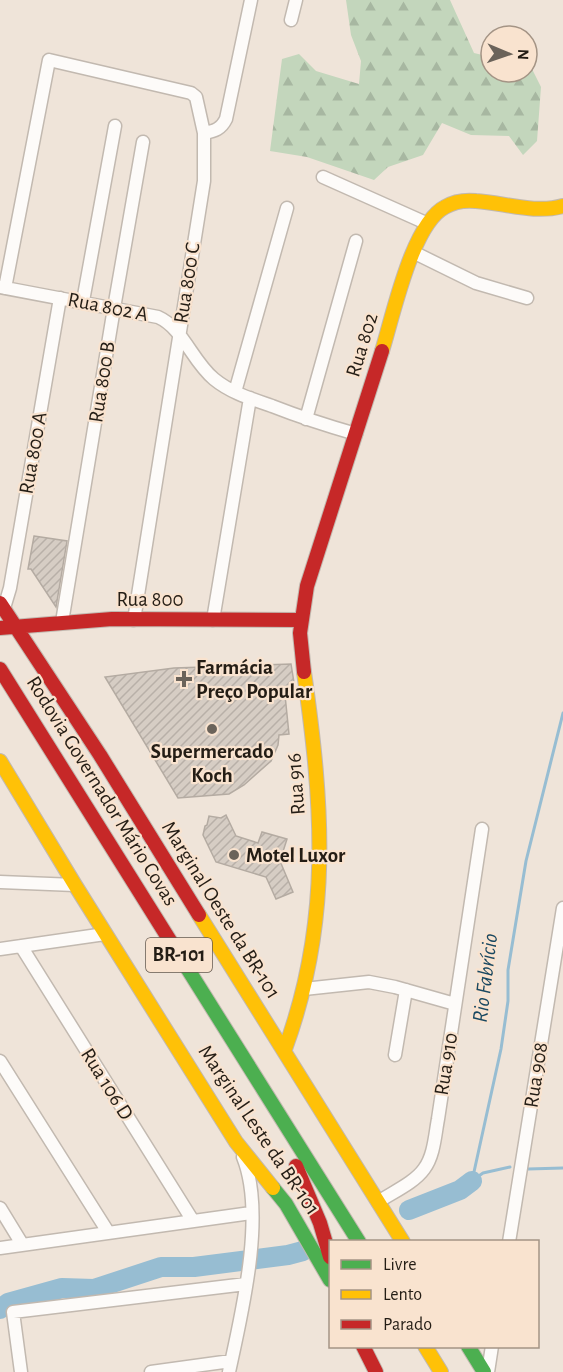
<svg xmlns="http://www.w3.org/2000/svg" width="563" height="1372" viewBox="0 0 563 1372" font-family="'Alegreya Sans',sans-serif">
  <defs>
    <pattern id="forest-firs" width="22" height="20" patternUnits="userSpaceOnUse" patternTransform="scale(1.5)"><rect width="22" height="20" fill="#c3d6bc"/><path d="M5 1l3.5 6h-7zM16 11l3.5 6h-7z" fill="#a7b7a1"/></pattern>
    <pattern id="building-hatch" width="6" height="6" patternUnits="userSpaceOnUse" patternTransform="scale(1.5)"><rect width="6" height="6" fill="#d6cdc4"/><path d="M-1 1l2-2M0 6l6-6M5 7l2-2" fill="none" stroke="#b8b0a8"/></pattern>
  </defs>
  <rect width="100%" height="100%" fill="#efe4d9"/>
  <path fill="url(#forest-firs)" d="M346,0H450L474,53L491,57V72H527V66L531,67L541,87L537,141L523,155L509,136L471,135L442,123L423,155L388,167L374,180L307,157L270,151L282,59L299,54L316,71L359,84L361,61L351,35Z"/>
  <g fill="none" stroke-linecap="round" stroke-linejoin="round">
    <path stroke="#97bdd2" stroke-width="3" d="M528,1169L563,1168
      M473,1180L483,1173L510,1167
      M472,1181L501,1049L508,1001V970L526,861L563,713"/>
    <path stroke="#97bdd2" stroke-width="20" d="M409,1210L460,1190L472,1181
      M0,1309L8,1303L62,1288L94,1289L161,1267H194L288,1255L303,1251"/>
  </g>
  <path fill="url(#building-hatch)" stroke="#b4aba2" stroke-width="1.5" d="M34,536L67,541L56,607L31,569H28Z
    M291,664L296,695H285L289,734L279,735L278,745L271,761L244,785L229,794L178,798L105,677L174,668Z
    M226,815L236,836L258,843L262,832L287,839L280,861L293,892L276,899L266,877L216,862L203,835L205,826L207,825L209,816L221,818Z"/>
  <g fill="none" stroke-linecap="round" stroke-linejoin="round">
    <g stroke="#c2b9b0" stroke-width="15">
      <path id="street" d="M291,20L296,0
        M204,133C215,131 221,129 226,119L251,0
        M323,177L426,223
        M413,252L476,283L527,298
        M0,287L158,317C183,328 192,361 214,379C231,393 252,399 272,406C300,417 328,426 356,434
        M5,288L49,60L191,93L196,97L204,133V181L134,620
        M83,301L115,126
        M235,392L287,208
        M306,419L356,241
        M4,608L10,588L60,298
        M213,620L250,398
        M62,622L114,308L143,142
        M0,882L75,885
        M21,946L193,1221
        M0,949L105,934
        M304,989L369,982L395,987L455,1004
        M395,1055L406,990
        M0,1061L108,1232
        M378,1202C393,1192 414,1183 424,1169C434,1156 435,1135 438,1119L482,829
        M0,1208L22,1244
        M509,1242L563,908
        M0,1248L251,1213
        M21,1372L13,1312L246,1284
        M151,1372L231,1361
        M229,1372C242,1312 266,1214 243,1157
        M488,1372L492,1346"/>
    </g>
    <g stroke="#c2b9b0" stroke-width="16">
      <path id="fast" d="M184,963L359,1242
        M273,1188L286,1204L330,1280
        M468,1346L484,1372"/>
    </g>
    <g stroke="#c2b9b0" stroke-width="16">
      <path id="slow" d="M382,351C393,316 412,224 445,207C455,201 466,200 476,201C504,203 536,214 563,206
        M0,761L75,885L236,1142L273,1188
        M199,915L403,1242
        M285,1049C332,921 323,805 304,672
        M425,1346L441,1372"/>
    </g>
    <g stroke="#c2b9b0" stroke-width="16">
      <path id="jam" d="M0,603L100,755L199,915
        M0,628L112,619L301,620
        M0,669L184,963
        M304,672L300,633L307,586L382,351
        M296,1166L320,1223L330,1257
        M363,1346L376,1372"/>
    </g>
    <use href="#street" stroke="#fdfbf9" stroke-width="12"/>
    <use href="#fast" stroke="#4caf50" stroke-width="14"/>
    <use href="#slow" stroke="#ffc107" stroke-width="14"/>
    <use href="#jam" stroke="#c62828" stroke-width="14"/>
  </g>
  <g fill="#6b635a" stroke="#f9e3cf" stroke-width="2">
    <path d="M181 670h6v6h6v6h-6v6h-6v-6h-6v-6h6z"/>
    <circle cx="212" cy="729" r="6"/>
    <circle cx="234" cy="855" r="6"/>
  </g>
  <g text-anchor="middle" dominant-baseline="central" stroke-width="4.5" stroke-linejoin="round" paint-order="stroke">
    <rect fill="#f9e3cf" stroke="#64584d" stroke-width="1.5" x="146" y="938" width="66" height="34" rx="4.5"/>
    <g font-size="20" font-weight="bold" fill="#241d15">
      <text x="179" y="955">BR-101</text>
    </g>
    <g font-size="21" fill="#241d15" stroke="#f9e3cf">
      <text transform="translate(187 283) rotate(-81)">Rua 800 C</text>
      <text transform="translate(108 307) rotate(11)">Rua 802 A</text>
      <text transform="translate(362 345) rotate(-73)">Rua 802</text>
      <text transform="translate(102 382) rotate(-81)">Rua 800 B</text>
      <text transform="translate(33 453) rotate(-80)">Rua 800 A</text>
      <text x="150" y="599">Rua 800</text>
      <text transform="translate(296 784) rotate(-94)">Rua 916</text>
      <text transform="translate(102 791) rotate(58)">Rodovia Governador Mário Covas</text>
      <text transform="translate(221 910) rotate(58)">Marginal Oeste da BR-101</text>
      <text transform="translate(446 1064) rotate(-81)">Rua 910</text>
      <text transform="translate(536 1075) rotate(-81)">Rua 908</text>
      <text transform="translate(107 1084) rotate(58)">Rua 106 D</text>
      <text transform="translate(259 1130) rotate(56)">Marginal Leste da BR-101</text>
    </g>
    <g font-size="21" font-weight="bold" fill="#241d15" stroke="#f9e3cf" text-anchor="start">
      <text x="196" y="667">Farmácia<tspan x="196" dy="24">Preço Popular</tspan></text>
      <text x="212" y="751" text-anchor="middle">Supermercado<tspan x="212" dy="24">Koch</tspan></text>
      <text x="246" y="855">Motel Luxor</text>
    </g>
    <g font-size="22" font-style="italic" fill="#194861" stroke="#f9e3cf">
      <text transform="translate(485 978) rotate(-83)">Rio Fabrício</text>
    </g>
  </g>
  <rect x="329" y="1240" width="210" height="108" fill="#f9e3cf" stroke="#a49485" stroke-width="1.5"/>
  <rect x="341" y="1260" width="30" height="9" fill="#4caf50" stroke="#a49485" stroke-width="1.5"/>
  <text x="383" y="1270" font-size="18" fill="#241d15">Livre</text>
  <rect x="341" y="1290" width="30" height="9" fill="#ffc107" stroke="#a49485" stroke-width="1.5"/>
  <text x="383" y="1300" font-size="18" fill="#241d15">Lento</text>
  <rect x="341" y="1320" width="30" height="9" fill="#c62828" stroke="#a49485" stroke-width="1.5"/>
  <text x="383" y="1330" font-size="18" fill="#241d15">Parado</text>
  <g transform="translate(509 54) rotate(92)"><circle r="28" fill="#f9e3cf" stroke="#a49485" stroke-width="1.5"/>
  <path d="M0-4.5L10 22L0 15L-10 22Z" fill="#6b635a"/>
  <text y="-9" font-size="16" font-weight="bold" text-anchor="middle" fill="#241d15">N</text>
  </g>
</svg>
